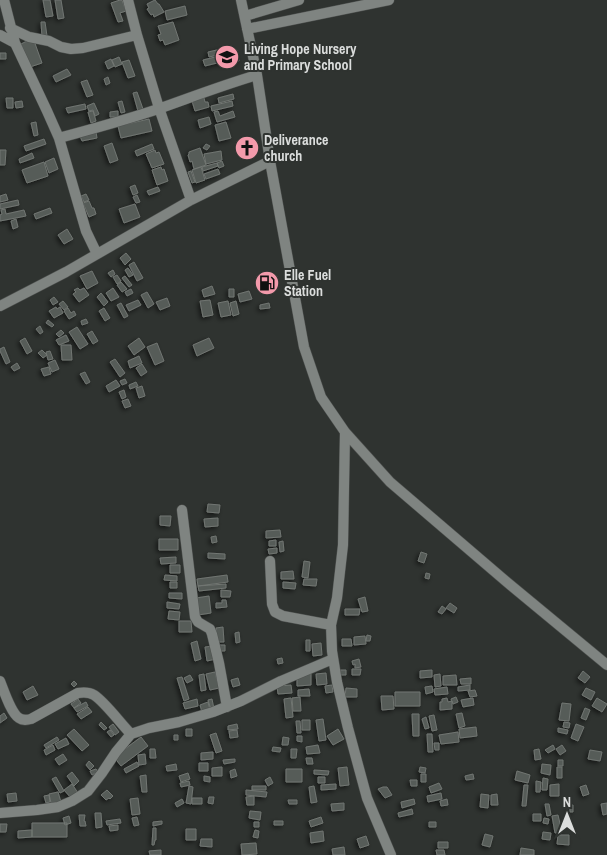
<svg xmlns="http://www.w3.org/2000/svg" width="607" height="855" viewBox="0 0 607 855" font-family="'Archivo Narrow',sans-serif">
  <defs>
    <filter id="shadow"><feDropShadow dx="-2" dy="2" stdDeviation="2.5" flood-color="#0009"/></filter>
  </defs>
  <rect width="100%" height="100%" fill="#2f3330"/>
  <path fill="#565b58" stroke="#717672" filter="url(#shadow)" d="M43,0H50L53,16L46,17Z
    M55,0H61L64,18L58,19Z
    M120,0H122L126,11L120,13L123,21L118,22L111,3Z
    M155,0L158,4H159L164,12L154,17L153,14L151,15L147,9L149,8L147,4Z
    M185,6L187,15L167,20L165,11Z
    M41,22H45L47,36L42,37Z
    M173,22L179,40L165,45L163,40L160,41L158,35L161,34L158,26Z
    M33,38L42,63L30,67L21,44Z
    M221,49L222,54L209,57L208,52Z
    M0,53H6V59H0Z
    M237,53L239,61L222,64L221,57Z
    M219,56L221,62L205,66L203,60Z
    M119,57L122,64L115,67L112,60Z
    M111,59L114,66L108,69L105,62Z
    M129,60L135,76L128,78L122,62Z
    M67,69L71,75L56,82L53,76Z
    M108,77L110,83L106,85L104,79Z
    M87,80L93,95L87,97L81,82Z
    M137,92L143,109L138,111L133,93Z
    M233,94L234,99L219,103L218,98Z
    M6,98H13V108H7Z
    M204,98L205,102H208L209,107L195,111L192,101Z
    M22,101L23,107L16,108L15,102Z
    M122,101L125,112L121,113L118,102Z
    M232,101L233,106L212,111L211,106Z
    M94,103L99,114L95,116L93,110L89,111L87,106Z
    M85,104L86,109L68,113L66,108Z
    M93,111L96,121L91,123L88,112Z
    M118,111V117H110V112Z
    M218,111L220,116L233,111L235,117L217,122L214,112Z
    M209,117L211,124L200,128L198,120Z
    M149,119L152,131L121,138L118,126Z
    M36,122L38,135L34,136L31,123Z
    M226,122L231,138L219,141L215,125Z
    M96,132L97,138L82,141L80,136Z
    M44,139L46,144L26,151L24,146Z
    M112,143L118,160L110,163L104,146Z
    M152,144L154,149L137,156L135,151Z
    M206,144L210,146L207,150L203,148Z
    M200,148L206,165L194,169L192,161L190,162L188,155L189,154V152Z
    M0,150H6L5,165H0Z
    M155,150L156,153L159,152L164,164L152,168L146,154Z
    M221,151L222,160L206,164L204,154Z
    M32,153L34,158L20,163L19,159Z
    M54,158L58,169L49,173L45,162Z
    M222,161L224,166L219,168L217,163Z
    M44,162L48,176L27,183L22,170Z
    M217,163L218,166L203,171L202,167Z
    M161,167L162,170L164,169L168,181L157,185L152,170Z
    M201,167L205,180L196,183L192,170Z
    M218,169L220,174L206,179L204,174Z
    M191,171L195,182L192,183L188,172Z
    M135,185L138,193L133,195L130,187Z
    M158,187L160,191L149,195L147,191Z
    M6,194L8,200L0,202V196Z
    M86,194L89,200L84,202L81,196Z
    M137,195L140,202L136,203L133,197Z
    M18,200L19,205L0,209V204Z
    M89,201L92,208H94L96,214L89,217L83,203Z
    M135,204L140,217L124,223L119,209Z
    M50,208L52,213L36,219L34,214Z
    M5,209L6,214L24,210L26,216L0,221V215L2,214L1,210Z
    M16,219L18,227L13,229L11,221Z
    M67,229L73,239L64,244L58,235Z
    M126,253L131,259L125,265L120,258Z
    M134,262L143,278L137,281L129,265Z
    M128,268L133,275L129,277L125,270Z
    M113,270L115,274L111,277L108,273Z
    M92,271L98,283L87,289L80,276Z
    M117,275L121,281L117,284L113,277Z
    M125,276L132,285L129,287L122,278Z
    M121,282L127,289L122,292L117,285Z
    M212,286L215,294L204,297L202,290Z
    M78,288L80,290L84,288L89,295L79,302L73,294L76,292L74,290Z
    M113,288L119,297L111,301L106,293Z
    M131,289L133,293L127,296L125,292Z
    M229,289H234V297H229Z
    M249,291L252,299L240,302L238,294Z
    M147,292L154,304L148,308L141,295Z
    M101,293L108,302L104,306L97,297Z
    M54,297L58,302L53,305L50,300Z
    M167,298L170,306L160,310L156,302Z
    M138,300L141,305L129,311L126,305Z
    M210,300L213,315L203,317L200,301Z
    M63,301L68,307L64,310L59,304Z
    M228,301L231,315L221,317L218,303Z
    M236,301L239,314L233,316L230,303Z
    M121,303L128,316L124,318L117,305Z
    M269,303L270,308L260,309V305Z
    M56,307L57,309L60,307L63,313L54,318L49,311Z
    M68,308L71,313L74,311L76,315L69,319L64,311Z
    M104,308L110,318L105,321L99,311Z
    M86,319L88,323L82,325L81,321Z
    M48,320L54,325L52,327L46,323Z
    M40,326L43,332L40,334L36,329Z
    M77,327L88,344L80,349L69,332Z
    M61,330L64,333L59,337L56,334Z
    M92,331L98,341L93,344L87,334Z
    M66,335L69,341L59,345L56,340Z
    M25,338L32,351L27,354L20,341Z
    M139,338L145,347L134,355L128,346Z
    M209,338L214,348L197,356L193,345Z
    M157,343L164,361L155,365L147,347Z
    M61,345H71L72,360H62Z
    M4,347L10,362L6,364L0,351V349Z
    M42,350L47,355L43,358L38,353Z
    M50,351L53,359L48,360L46,352Z
    M139,356L142,363L130,368L128,361Z
    M115,359L125,373L120,377L110,362Z
    M55,360L59,369L52,372L48,363Z
    M17,363L20,368L14,371L11,367Z
    M142,364L147,372L141,376L136,368Z
    M49,367L51,374L44,376L41,369Z
    M85,372L90,382L86,384L80,374Z
    M125,379L127,383L122,385L120,381Z
    M116,380L120,386L109,392L106,386Z
    M136,382L138,386L130,389L129,385Z
    M142,386L145,396L139,398L136,388Z
    M124,390L126,397L122,399L119,392Z
    M128,399L131,406L125,408L122,401Z
    M208,504L220,505L219,513L207,512Z
    M160,516H171L170,526L160,525Z
    M218,518V526L205,527L204,519Z
    M280,530L281,537L266,538V531Z
    M216,536L217,542L212,543L211,537Z
    M159,539H178V550H159Z
    M276,540V546H269V541Z
    M283,541L284,551L280,552L279,542Z
    M277,548V553L269,554L268,549Z
    M421,552L427,554L424,563L418,561Z
    M208,553L225,554V559L208,558Z
    M176,557V563L161,564L160,558Z
    M304,561L310,562L308,578L302,577Z
    M170,565H180V573H170Z
    M293,571L294,579H281V572Z
    M426,573L430,574L429,579L425,578Z
    M165,575L177,576V581L164,580Z
    M227,575L228,582L198,586L197,579Z
    M304,579H317L316,586L303,585Z
    M170,582H177V588H170Z
    M283,582L296,583L295,589L283,588Z
    M226,584V588L199,591L198,586Z
    M221,590L231,591L230,597H221Z
    M169,593H182V599L169,598Z
    M209,596L211,613L198,615L196,598Z
    M365,597L368,611L362,612L358,599Z
    M222,600H226L227,607L216,608V603H222Z
    M167,602L180,604L179,609L167,608Z
    M450,603L457,608L454,613L446,608Z
    M442,606L446,609L442,614L438,612Z
    M345,609H360L359,615H345Z
    M169,611L180,612L179,620L168,619Z
    M179,621H191L192,632H179Z
    M223,627L224,642H217L216,628Z
    M239,632L240,642L236,643L235,633Z
    M367,635L371,636L370,641H366Z
    M365,636L366,644L354,645V637Z
    M342,639H351L352,646H342Z
    M306,640H310V651H306Z
    M197,641L201,659L195,661L191,643Z
    M321,643L322,655L313,656L312,644Z
    M219,645H225V651H219Z
    M214,646L216,659L207,661L205,647Z
    M282,658L283,663L278,664L277,659Z
    M359,659L361,667L355,668V664L353,665L352,661Z
    M352,669H361L360,675H352Z
    M340,670H346V675H340Z
    M432,670V677L420,678V671Z
    M583,671L590,677L585,683L578,678Z
    M215,672L219,688L210,690L206,674Z
    M326,673L327,684L317,685L316,674Z
    M204,674L206,690L201,691L199,675Z
    M297,674H311V685L297,686Z
    M440,674L441,686L435,687L434,675Z
    M190,675L193,680L187,683L184,678Z
    M456,675L457,685H443V676Z
    M182,677L189,699L184,701L177,678Z
    M238,678L240,685L233,687L231,680Z
    M471,678V684H461L460,679Z
    M74,681L77,684L74,687L71,684Z
    M291,685L292,693L278,694L277,686Z
    M332,685L333,692L326,693L325,686Z
    M470,685V690L458,691V687Z
    M33,686L38,695L27,700L23,692Z
    M432,686L433,692L426,694L425,687Z
    M447,687L448,694L435,695L434,689Z
    M346,688L357,689V697H345Z
    M586,688L595,692L591,700L582,695Z
    M309,689L310,696H298V690Z
    M475,690L477,696L470,697L468,691Z
    M395,692H420V706H395Z
    M381,696H393L394,709L382,710Z
    M300,697L301,711H293L292,698Z
    M456,697L458,702L453,704L451,699Z
    M291,698L293,717L286,718L284,699Z
    M447,698L448,702L452,701V709L440,710V702H442V699Z
    M473,698L474,705L463,707L461,700Z
    M597,698L607,704L602,712L592,706Z
    M78,699L81,703L74,708L71,704Z
    M197,699L198,706L185,709L183,703Z
    M212,699L214,709L211,710L208,700Z
    M86,702L88,706L77,712L74,708Z
    M208,702L210,710L202,712L200,705Z
    M562,703L571,704L569,721L559,720Z
    M88,707L92,712L81,719L77,714Z
    M585,708L590,710L586,720L581,718Z
    M4,713L7,718L0,723V716Z
    M462,713L465,726L459,728L456,714Z
    M412,714H419V736H413Z
    M434,715L437,730L432,731L429,716Z
    M426,717L429,728L425,729L422,719Z
    M323,719L326,740L319,741L316,720Z
    M302,720H310V730H302Z
    M296,721H300L301,733H297Z
    M101,722L107,728L104,730L99,725Z
    M564,722L570,723L569,728L563,727Z
    M113,724L119,732L115,735L109,727Z
    M237,724L238,729L228,730V726Z
    M576,724L584,727L578,741L571,738Z
    M476,727L477,736L460,738L459,729Z
    M558,728L568,730L567,734L558,732Z
    M74,729L89,745L82,751L67,735Z
    M186,729H192V736H186Z
    M338,729L344,739L333,745L327,736Z
    M110,730L114,735L111,737L107,732Z
    M237,730L238,737L230,738L229,731Z
    M458,732L459,742L441,744L439,735Z
    M216,733L222,751L216,753L210,735Z
    M427,734H432L433,752H428Z
    M174,735H178V740H174Z
    M297,736H302V742L297,741Z
    M57,737L59,740L46,748L44,745Z
    M141,737L148,746L121,766L114,757Z
    M283,737L289,738L288,745H282Z
    M66,738L69,744L58,749L55,744Z
    M434,743H439V750H435Z
    M53,745L55,750L46,755L44,750Z
    M318,745L320,753L307,754L306,747Z
    M553,745L555,749L548,753L545,750Z
    M562,745L566,751L560,755L556,749Z
    M273,747L281,748L280,752L272,751Z
    M150,749H155L156,758H150Z
    M291,749H297L296,758H291Z
    M539,749L541,759L535,760L534,750Z
    M590,750L602,752L600,761L588,759Z
    M213,752V759L201,760V753Z
    M63,754L67,760L59,765L55,759Z
    M145,754L146,764L139,765L138,755Z
    M306,758H312L313,764H307Z
    M235,759V762L224,764L223,760Z
    M558,760H563V766H558Z
    M89,761L94,766L90,770L86,765Z
    M137,762L139,766L126,773L124,769Z
    M199,763H208V771H199Z
    M176,764L177,770L167,771L166,766Z
    M542,764L551,765L550,775L541,773Z
    M222,767V776H212V768Z
    M347,767L349,785L340,786L338,768Z
    M420,767L426,768L425,773L419,772Z
    M557,767H562V778H557Z
    M96,769L98,772L92,775L90,771Z
    M235,769L237,776L231,778L230,771Z
    M286,769H302V782H286Z
    M314,770L329,771L328,775L314,774Z
    M517,771L530,775L528,783L515,780Z
    M72,772L79,781L74,786L67,776Z
    M188,773L190,779L181,782L179,776Z
    M421,774H426V782H421Z
    M473,774L474,779L466,780L465,776Z
    M146,775L147,792H142L140,776Z
    M204,776L210,777V782L204,781Z
    M56,777L64,791L60,793L52,779Z
    M270,777L273,783L268,786L265,780Z
    M318,777H325V783H318Z
    M543,778L548,779L547,790H542Z
    M410,780H417V786H411Z
    M189,781L190,785L181,787L180,783Z
    M536,781L541,782L540,792H536Z
    M439,783L442,789L431,793L429,787Z
    M72,784L78,793L71,798L64,790Z
    M336,784V789L321,790V785Z
    M559,784V796H550V785Z
    M524,785H528L526,806H522Z
    M586,785L589,794L583,796L580,787Z
    M189,786L193,787L191,804L186,803Z
    M252,786H266V790H252Z
    M314,786L317,802L311,803L309,787Z
    M383,787H387L392,795L385,798L378,789Z
    M107,790L113,796L110,799L109,798L106,800L101,795Z
    M246,790L267,792L266,797L246,795Z
    M58,792L61,802L51,803L49,794Z
    M16,793L17,801L8,802L7,794Z
    M441,793L442,799L428,802L427,796Z
    M481,794L489,795L488,808L480,807Z
    M497,794L498,805H491V795Z
    M49,795L50,802L46,803L44,796Z
    M254,796V805H247L246,797Z
    M209,797H214L213,804L208,803Z
    M138,798L140,814L132,815L130,799Z
    M192,798H202V804H192Z
    M182,799L184,803L177,807L175,803Z
    M414,799L415,804L402,808L401,802Z
    M447,799L448,805L441,806L440,801Z
    M288,800H297V804H289Z
    M344,803V810L332,811L331,804Z
    M607,803V814L603,815L601,804Z
    M545,804H549L551,815L547,816Z
    M570,805H573V812H570Z
    M412,809L413,814L399,817L398,813Z
    M250,811L261,812L260,820L249,818Z
    M95,813H101L102,827L96,828Z
    M533,814H541V821H533Z
    M79,815H85L84,821H85L86,826H80Z
    M558,815L562,832L555,833L552,816Z
    M69,816L71,823L65,825L63,818Z
    M137,817L139,825L134,826L132,818Z
    M321,817L323,823L311,827L309,821Z
    M544,818L549,819L548,824L543,823Z
    M120,819L121,823L107,825L106,821Z
    M162,821V824L153,826V822Z
    M274,821H283V825H274Z
    M254,822H259V827H254Z
    M429,822H436V827H429Z
    M32,823H67V837H32Z
    M0,824H7L6,832H0Z
    M118,825V830L110,831L109,826Z
    M153,828H156V840H155L154,845H152Z
    M186,829H196V840H186Z
    M32,830V837L18,838V831Z
    M255,830L259,831L258,838L253,837Z
    M323,831L324,841L311,843L310,833Z
    M543,832L551,833L550,840L542,839Z
    M485,834L493,836L490,847L482,845Z
    M558,835H569V845L557,844Z
    M366,836L369,845L360,848L357,839Z
    M201,839H212V847L200,846Z
    M438,842H448V848H438Z
    M256,843L257,854L242,855L241,844Z
    M344,847L345,855H333L332,849Z
    M521,848L534,850V855H520Z
    M161,850V855H150L149,851Z
    M436,850H444L445,855H437Z"/>
  <g fill="none" stroke-linecap="round" stroke-linejoin="round">
    <g stroke="#4e514f" stroke-width="11">
      <path id="minor" d="M4,0L15,43L47,111L59,138L86,231L97,254
        M128,0L137,35
        M241,0L257,75L270,161L304,347L321,397L345,432L390,482L508,583L607,665
        M245,16L299,0
        M10,28L29,37L49,41L61,47L71,49L83,48L137,35L159,108L191,200
        M247,29L389,0
        M0,35L15,43
        M59,138C92,129 126,120 158,109C192,97 223,85 257,75
        M0,306L66,272L191,200L270,161
        M345,432L343,545L337,598L331,625L332,651L337,682L348,728L367,798L391,855
        M182,510L195,617L198,622L210,629L212,634L219,663L227,707
        M270,561L272,604L275,612L283,616L331,625
        M0,681C4,691 11,713 19,718C23,721 27,720 31,719L78,693C84,692 89,692 94,695C105,702 121,724 131,734
        M0,813L37,810L58,807L72,801L88,791L102,773L116,752L131,734L149,728L179,722L213,712L241,701L281,681L333,659"/>
    </g>
    <use href="#minor" stroke="#7f8481" stroke-width="10"/>
  </g>
  <defs>
    <g id="school-disc" transform="scale(1.25)"><circle r="9.5" fill="#f39aab" stroke="#2f3330"/><path d="M0-5L7-2L0 1L-7-2ZM-4 1L0 2.5L4 1V4Q0 6-4 4Z" fill="#111"/></g>
    <g id="church-disc" transform="scale(1.25)"><circle r="9.5" fill="#f39aab" stroke="#2f3330"/><path d="M-1.2-6h2.4v3.5h3.3v2.4h-3.3V6h-2.4V-.1h-3.3v-2.4h3.3Z" fill="#111"/></g>
    <g id="fuel-disc" transform="scale(1.25)"><circle r="9.5" fill="#f39aab" stroke="#2f3330"/><path d="M-5.5-6h7V0h2V4h1.3V-2.5L3-4.5l.8-.8L6-3V5H2.5V1h-1V6h-7ZM-4.2-4.7v3.2H.2V-4.7Z" fill="#111"/></g>
  </defs>
  <g fill-rule="evenodd">
    <use href="#school-disc" x="227" y="57"/>
    <use href="#church-disc" x="247" y="148"/>
    <use href="#fuel-disc" x="267" y="283"/>
  </g>
  <g text-anchor="middle" dominant-baseline="central" stroke-width="4" stroke-linejoin="round" paint-order="stroke">
    <g font-size="14" font-weight="bold" fill="#dbdddc" stroke="#2f3330" text-anchor="start">
      <text x="244" y="49">Living Hope Nursery<tspan x="244" dy="16">and Primary School</tspan></text>
      <text x="264" y="140">Deliverance<tspan x="264" dy="16">church</tspan></text>
      <text x="284" y="275">Elle Fuel<tspan x="284" dy="16">Station</tspan></text>
    </g>
  </g>
  <g transform="translate(567 815)" stroke="#2f3330" stroke-width="4" paint-order="stroke">
  <path d="M0-4L9 19L0 12L-9 19Z" fill="#dbdddc"/>
  <text y="-8" font-size="14" font-weight="bold" text-anchor="middle" fill="#dbdddc">N</text>
  </g>
</svg>
